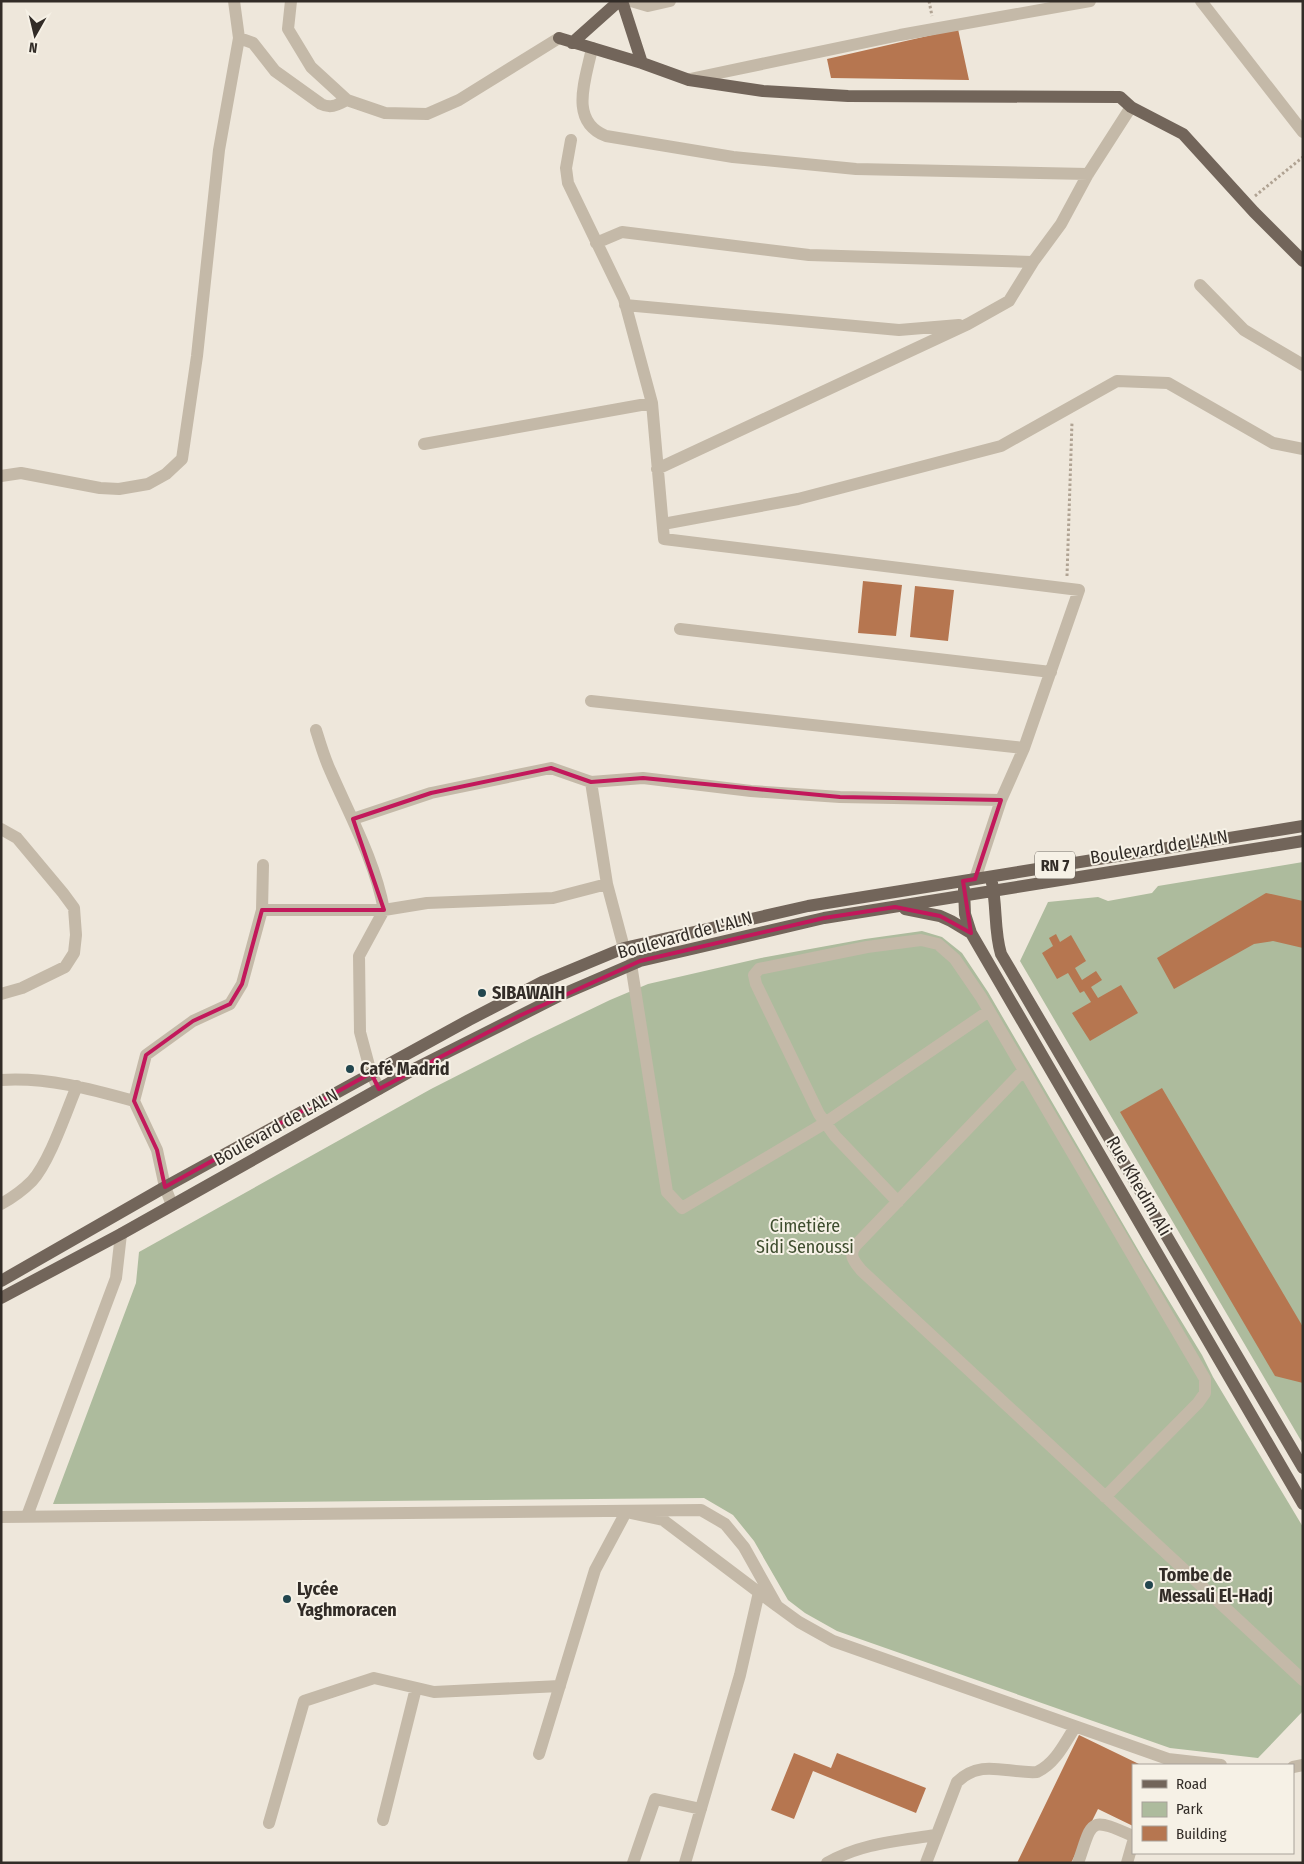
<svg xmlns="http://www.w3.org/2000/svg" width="1304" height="1864" viewBox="0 0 1304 1864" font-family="'Fira Sans Condensed',sans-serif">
  <rect width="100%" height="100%" fill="#eee7db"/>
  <path fill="#adbb9d" d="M1303,862V1444L1020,961L1048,902L1098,897L1108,901L1152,893L1158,886Z
    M922,931L942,937L962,953L988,992L1144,1260L1202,1355L1213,1377L1303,1527V1711L1258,1758L1170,1748L837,1631L805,1613L788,1600L754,1541L733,1515L704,1498L53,1504L136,1283L139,1252L431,1089L531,1038L610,1000L648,984L761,958L865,939Z"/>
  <path fill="#b67650" d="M958,29L969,80L831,78L827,59Z
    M863,581L902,585L896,636L858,633Z
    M915,586L954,590L948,641L910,637Z
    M1266,893L1303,901V948L1273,941L1254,944L1174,989L1157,958Z
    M1056,934L1060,942L1071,935L1086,961L1075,968L1082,980L1096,971L1102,980L1091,987L1098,998L1121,985L1138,1013L1090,1041L1072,1013L1091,1002L1084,991L1080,993L1068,973L1057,979L1042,953L1053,946L1049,938Z
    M1162,1088L1303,1327V1383L1275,1376L1120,1112Z
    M1079,1735L1141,1765H1133V1826L1098,1809L1071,1863H1017Z
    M794,1753L831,1768L837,1753L926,1788L916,1813L813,1771L794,1819L771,1810Z"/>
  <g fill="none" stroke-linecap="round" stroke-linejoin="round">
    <path stroke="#b0a393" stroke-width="3" stroke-dasharray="2.5 2.5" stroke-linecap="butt" d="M929,1L932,16
      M1255,196L1303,157
      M1067,576L1072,422"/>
    <path stroke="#c4b9a8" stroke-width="12" d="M291,1L288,29L311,67L347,100L385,113L427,114L459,100L559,38
      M631,1L648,6L670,1
      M1201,1L1303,132
      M239,38L253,43L275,71L321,104C331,109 337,105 347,100
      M592,48C586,79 568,121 606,136L733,157L856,169L1088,174
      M690,79L900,35L1090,1
      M571,140L566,168L568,183L624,299L652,403L664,539L1079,590L1024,748L1001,800L975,879
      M596,243L622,232L809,255L1033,262
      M1200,285L1244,330L1303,365
      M625,305L899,330L959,325
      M424,444L652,403
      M657,469L968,324L1009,301L1033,262L1061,224L1088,174L1131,107
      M1,476L21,473L100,488L119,489L148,484L166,474L182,459L197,356L219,150L239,38L234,1
      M663,524L798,499L1001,446L1117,381L1168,383L1273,443L1303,449
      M680,629L1051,672
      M591,701L1024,748
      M591,782L607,884L624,948
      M353,819L431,793L551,768L591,782L643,778L751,791L840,797L1001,800
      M1,829L17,838L63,893L74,908L76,935L74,953L65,967L22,988L1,994
      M262,910L263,865
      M631,964L667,1192L682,1208L825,1123L989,1011
      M1024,1070L856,1245C848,1255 854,1261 861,1270L1303,1680
      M1,1080C47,1077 91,1089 134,1101L157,1150L165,1187L172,1205
      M379,1089L371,1073L360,1032L359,956L384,910L427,903L553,898L607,884
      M134,1101L146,1055L193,1021L230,1004L242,984L262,910H384C375,861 350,816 330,770C324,757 320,743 316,730
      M898,1202L835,1136L819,1114L756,984L754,975L759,969L867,947L921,940L938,944L955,959L981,997L1205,1379V1393L1198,1403L1105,1497
      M1,1204C12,1198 23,1190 32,1181C50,1161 66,1112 77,1086
      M27,1516L116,1278L121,1234
      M1,1517L701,1510L725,1524L744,1547L777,1606L663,1520L626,1512
      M777,1606L799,1622L833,1641L1168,1759L1221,1765
      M539,1754L595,1570L626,1512
      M1293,1767L1303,1765
      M383,1820L416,1688
      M269,1823L304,1701L374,1678L434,1692L560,1686
      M633,1863L655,1799L701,1809
      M685,1863L740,1675L759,1592
      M827,1863C861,1843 899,1841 936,1835
      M926,1863L957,1782C981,1758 1007,1774 1037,1772C1055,1764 1065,1743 1075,1727
      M1078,1863C1093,1820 1088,1816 1133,1836
      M1127,1863L1133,1842"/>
    <path stroke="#72655a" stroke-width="12" d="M622,1L642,63
      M559,38L642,63L689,80L763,91L848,96L1120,97L1131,107L1183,134L1254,212L1303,261
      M572,43L619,1
      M992,883C997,907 994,931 1001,954L1303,1468
      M964,889L965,914L971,933L1303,1504
      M905,909L940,916L951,921L971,933
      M1,1281L165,1187L469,1020L542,982L624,948L808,906L1303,826
      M1,1298L121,1234L418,1067L561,995L640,961L824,918L1303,841"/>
  </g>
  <path fill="none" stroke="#c2185b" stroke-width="4" stroke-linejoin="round" d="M551,768L591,782L643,778L840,797L1001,800L975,879L963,881L971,933L940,916L895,907L824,918L640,961L519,1016L379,1089L371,1073L165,1187L157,1150L134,1101L146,1055L193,1021L230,1004L242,984L262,910H384L353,819L431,793Z"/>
  <g fill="#22464e" stroke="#f6f1e6" stroke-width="2">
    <circle cx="482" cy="993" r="5"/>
    <circle cx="350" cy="1069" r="5"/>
    <circle cx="1149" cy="1585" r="5"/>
    <circle cx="287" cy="1599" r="5"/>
  </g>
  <g text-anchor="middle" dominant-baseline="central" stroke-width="4" stroke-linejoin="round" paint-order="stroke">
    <rect fill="#f6f1e6" stroke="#6d6760" stroke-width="1" x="1035" y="851.5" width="40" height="27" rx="4"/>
    <g font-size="16" font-weight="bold" fill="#322c27">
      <text x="1055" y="865">RN 7</text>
    </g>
    <g font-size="18" fill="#322c27" stroke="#f6f1e6">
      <text transform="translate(1159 847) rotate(-9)">Boulevard de L'ALN</text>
      <text transform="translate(685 935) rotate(-15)">Boulevard de L'ALN</text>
      <text transform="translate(276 1127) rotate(-29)">Boulevard de L'ALN</text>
      <text transform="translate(1139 1186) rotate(60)">Rue Khedim Ali</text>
    </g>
    <g font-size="18" font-weight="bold" fill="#322c27" stroke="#f6f1e6" text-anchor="start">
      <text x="492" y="993">SIBAWAIH</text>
      <text x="360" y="1069">Café Madrid</text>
      <text x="1159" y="1575">Tombe de<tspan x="1159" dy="21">Messali El-Hadj</tspan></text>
      <text x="297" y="1589">Lycée<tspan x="297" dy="21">Yaghmoracen</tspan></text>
    </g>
    <g font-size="18" fill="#3e4d2e" stroke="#f6f1e6">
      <text x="805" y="1226">Cimetière<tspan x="805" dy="21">Sidi Senoussi</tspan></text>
    </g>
  </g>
  <rect width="1304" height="1864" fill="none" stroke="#322c27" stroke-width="5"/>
  <rect x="1132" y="1764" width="162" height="90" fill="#f6f1e6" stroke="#a8a29a"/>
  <rect x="1142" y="1780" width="25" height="8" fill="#72655a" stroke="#a8a29a"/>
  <text x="1176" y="1789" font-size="15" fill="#322c27">Road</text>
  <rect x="1142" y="1802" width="25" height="15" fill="#adbb9d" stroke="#a8a29a"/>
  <text x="1176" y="1814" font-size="15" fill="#322c27">Park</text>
  <rect x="1142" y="1826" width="25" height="15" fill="#b67650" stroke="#a8a29a"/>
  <text x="1176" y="1839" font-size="15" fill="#322c27">Building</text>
  <g transform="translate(35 35) rotate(188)" stroke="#f6f1e6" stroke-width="4" paint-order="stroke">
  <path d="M0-4L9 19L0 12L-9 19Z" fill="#322c27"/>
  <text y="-8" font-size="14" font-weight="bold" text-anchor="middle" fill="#322c27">N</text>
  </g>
</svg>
